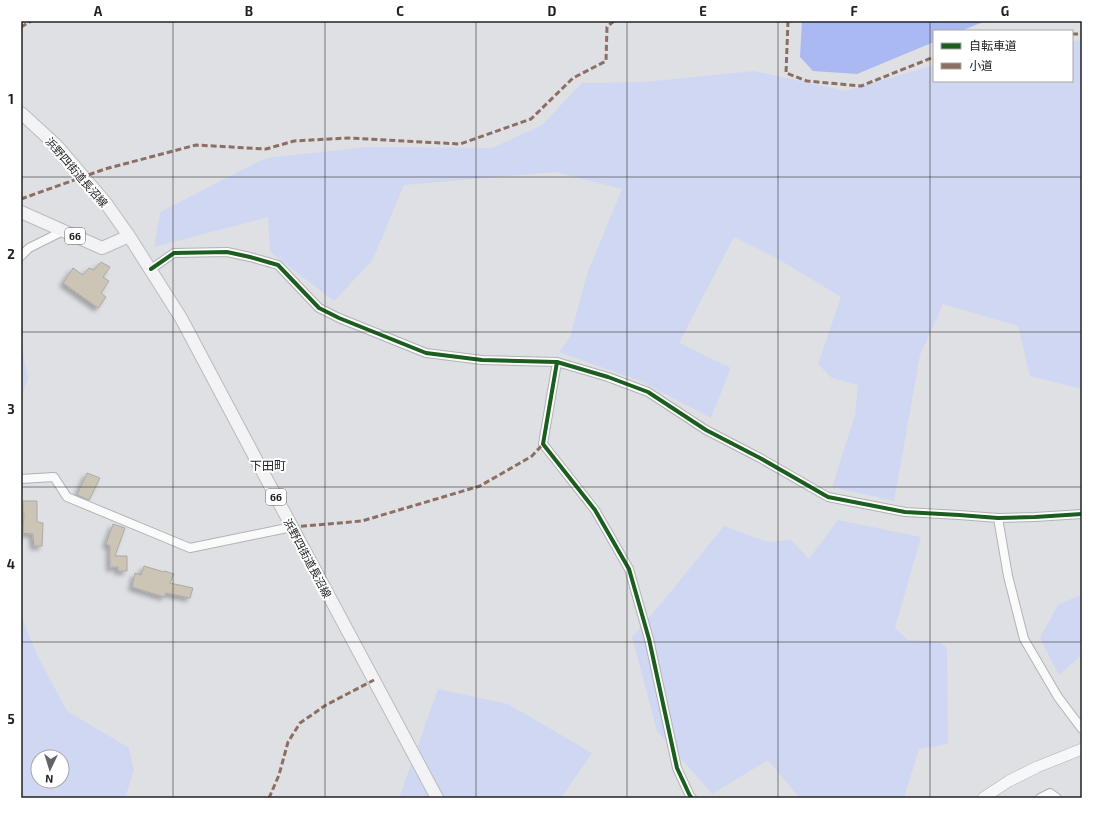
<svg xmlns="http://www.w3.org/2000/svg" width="1103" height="819" viewBox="0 0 1103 819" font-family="'Exo 2','Noto Sans JP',sans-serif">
  <defs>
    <filter id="shadow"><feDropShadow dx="-3.5" dy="3.5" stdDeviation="2" flood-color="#0004"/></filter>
  </defs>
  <rect width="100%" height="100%" fill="#dfe0e3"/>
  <path fill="#d0d7f2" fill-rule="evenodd" d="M1081,40L1082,41V389L1030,376L1018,326L943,304L920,355L894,501L832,487L855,415L858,385L832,378L818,364L841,297L780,260L734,237L679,343L731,368L711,418L640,381L559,352L570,337L587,274L622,189L555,172L404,185L372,261L334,301L270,252L268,217L154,247L160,212L266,158L367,147L492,148L542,125L582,83L645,82L754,71L846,91L934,65V81H1072V41Z
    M21,349L23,352L28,379L21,398Z
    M838,520L921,537L895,628L908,640L941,642L947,649L948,744L919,749L904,798H798L797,795L768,760L712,794L657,731L632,637L664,600L724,526L768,542L791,540L809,559Z
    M1082,594V655L1059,675L1040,638L1058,605Z
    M21,616L38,657L67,711L129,748L134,770L125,798H21ZM38,757H62V781H38Z
    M438,689L508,704L592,753L561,798H399Z"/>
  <path fill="#abb9f2" d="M802,21H1073L983,22L961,31H934V42L857,74L813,71L800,57Z"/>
  <path fill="#ccc4b4" stroke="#aaa" filter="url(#shadow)" d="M101,262L110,267L103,277L109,281L101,293L106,297L98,308L63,283L73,268L83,275L89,268L94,270Z
    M87,473L100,478L89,500L77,495Z
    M23,501H37V522L43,523L42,546H34L33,534L23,533L24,513H23Z
    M113,524L125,528L115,556H127V571H118V567H112L111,569L110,568V546L106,544Z
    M144,566L164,572L165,571L174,574L170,583L193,588L190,598L166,593L164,597L132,587L135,573L141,575Z"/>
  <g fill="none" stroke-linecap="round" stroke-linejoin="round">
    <g stroke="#b1b2b4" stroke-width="10">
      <path id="street" d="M21,256L29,248L63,231
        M151,269L174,253L227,252L250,257L278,265L319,308L339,318L426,353L482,360L557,362L608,377L648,392L706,430L760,458L828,497L905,512L959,515L998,518L1035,517L1082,514
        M557,362L543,444L595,510L629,569L649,639L677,768L690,796L692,798
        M21,479L54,477L67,497L190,548L292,527
        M998,518L1008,576L1024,639L1058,697L1082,729
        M1040,798L1050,793L1057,798"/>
    </g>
    <g stroke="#b1b2b4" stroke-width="12">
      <path id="secondary" d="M983,798L1009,781L1037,767L1082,749"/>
    </g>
    <g stroke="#bbbbbc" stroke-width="14">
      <path id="primary" d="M21,113L57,146L105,202L129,236L181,318L292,527L437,798
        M21,212L102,248L129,236"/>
    </g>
    <use href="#street" stroke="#fafafb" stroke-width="8"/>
    <use href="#secondary" stroke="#f6f7f8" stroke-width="11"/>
    <use href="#primary" stroke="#f3f3f6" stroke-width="12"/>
    <path stroke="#8d6e63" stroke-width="3" stroke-dasharray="6 3" stroke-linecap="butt" d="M788,21L786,73L807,81L861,86L934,57
      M21,27L31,21
      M1072,34H1082
      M21,199L105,169L196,145L266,149L294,141L348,138L460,144L531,119L573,78L606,61L607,27L614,21
      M292,527L362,521L480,486L532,456L543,444
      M269,798L279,775L288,742L300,723L326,705L374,680"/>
    <g stroke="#fff" stroke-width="6">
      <path id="cycleway" d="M151,269L174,253L227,252L250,257L278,265L319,308L339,318L426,353L482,360L557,362L608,377L648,392L706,430L760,458L828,497L905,512L959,515L998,518L1035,517L1082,514
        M557,362L543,444L595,510L629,569L649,639L677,768L690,796L692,798"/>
    </g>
    <use href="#cycleway" stroke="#1b5e20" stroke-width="4"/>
  </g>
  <path fill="none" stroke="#212224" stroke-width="1" stroke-opacity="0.55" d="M173,21V798M325,21V798M476,21V798M627,21V798M778,21V798M930,21V798M21,177H1082M21,332H1082M21,487H1082M21,642H1082"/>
  <g text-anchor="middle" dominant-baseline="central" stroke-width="4" stroke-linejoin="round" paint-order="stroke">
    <g fill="#fff" stroke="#646466" stroke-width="1">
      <rect x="65" y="228" width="20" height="16" rx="3"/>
      <rect x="266" y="489" width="20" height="16" rx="3"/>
    </g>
    <g font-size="10" font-weight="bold" fill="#212224">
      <text x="75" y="236">66</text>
      <text x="276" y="497">66</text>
    </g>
    <g font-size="11" fill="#212224" stroke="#fff">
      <text transform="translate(77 172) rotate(49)">浜野四街道長沼線</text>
      <text transform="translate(308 558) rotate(62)">浜野四街道長沼線</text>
    </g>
    <g font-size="12" fill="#212224" stroke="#fff">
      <text x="268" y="465">下田町</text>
    </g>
  </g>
  <rect width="1103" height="819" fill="none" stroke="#ffffff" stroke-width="44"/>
  <rect x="933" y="30" width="140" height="52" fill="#ffffff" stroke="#a6a7a7"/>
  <rect x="941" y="43" width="20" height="6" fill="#1b5e20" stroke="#a6a7a7"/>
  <text x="969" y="50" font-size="12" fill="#212224">自転車道</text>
  <rect x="941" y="63" width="20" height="6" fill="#8d6e63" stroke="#a6a7a7"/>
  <text x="969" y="70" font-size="12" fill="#212224">小道</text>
  <g transform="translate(50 769) rotate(184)"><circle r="19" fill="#ffffff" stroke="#a6a7a7"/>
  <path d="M0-3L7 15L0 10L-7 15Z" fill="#646467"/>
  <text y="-6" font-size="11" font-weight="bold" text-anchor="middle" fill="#212224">N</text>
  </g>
  <rect x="22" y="22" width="1059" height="775" fill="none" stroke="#212224" stroke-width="1.5"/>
  <g font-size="13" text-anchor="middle" font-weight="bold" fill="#212224">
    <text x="98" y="16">A</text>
    <text x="249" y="16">B</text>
    <text x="400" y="16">C</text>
    <text x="552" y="16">D</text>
    <text x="703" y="16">E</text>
    <text x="854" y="16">F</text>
    <text x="1005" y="16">G</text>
    <text x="11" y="104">1</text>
    <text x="11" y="259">2</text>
    <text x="11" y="414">3</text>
    <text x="11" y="569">4</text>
    <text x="11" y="724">5</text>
  </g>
</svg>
